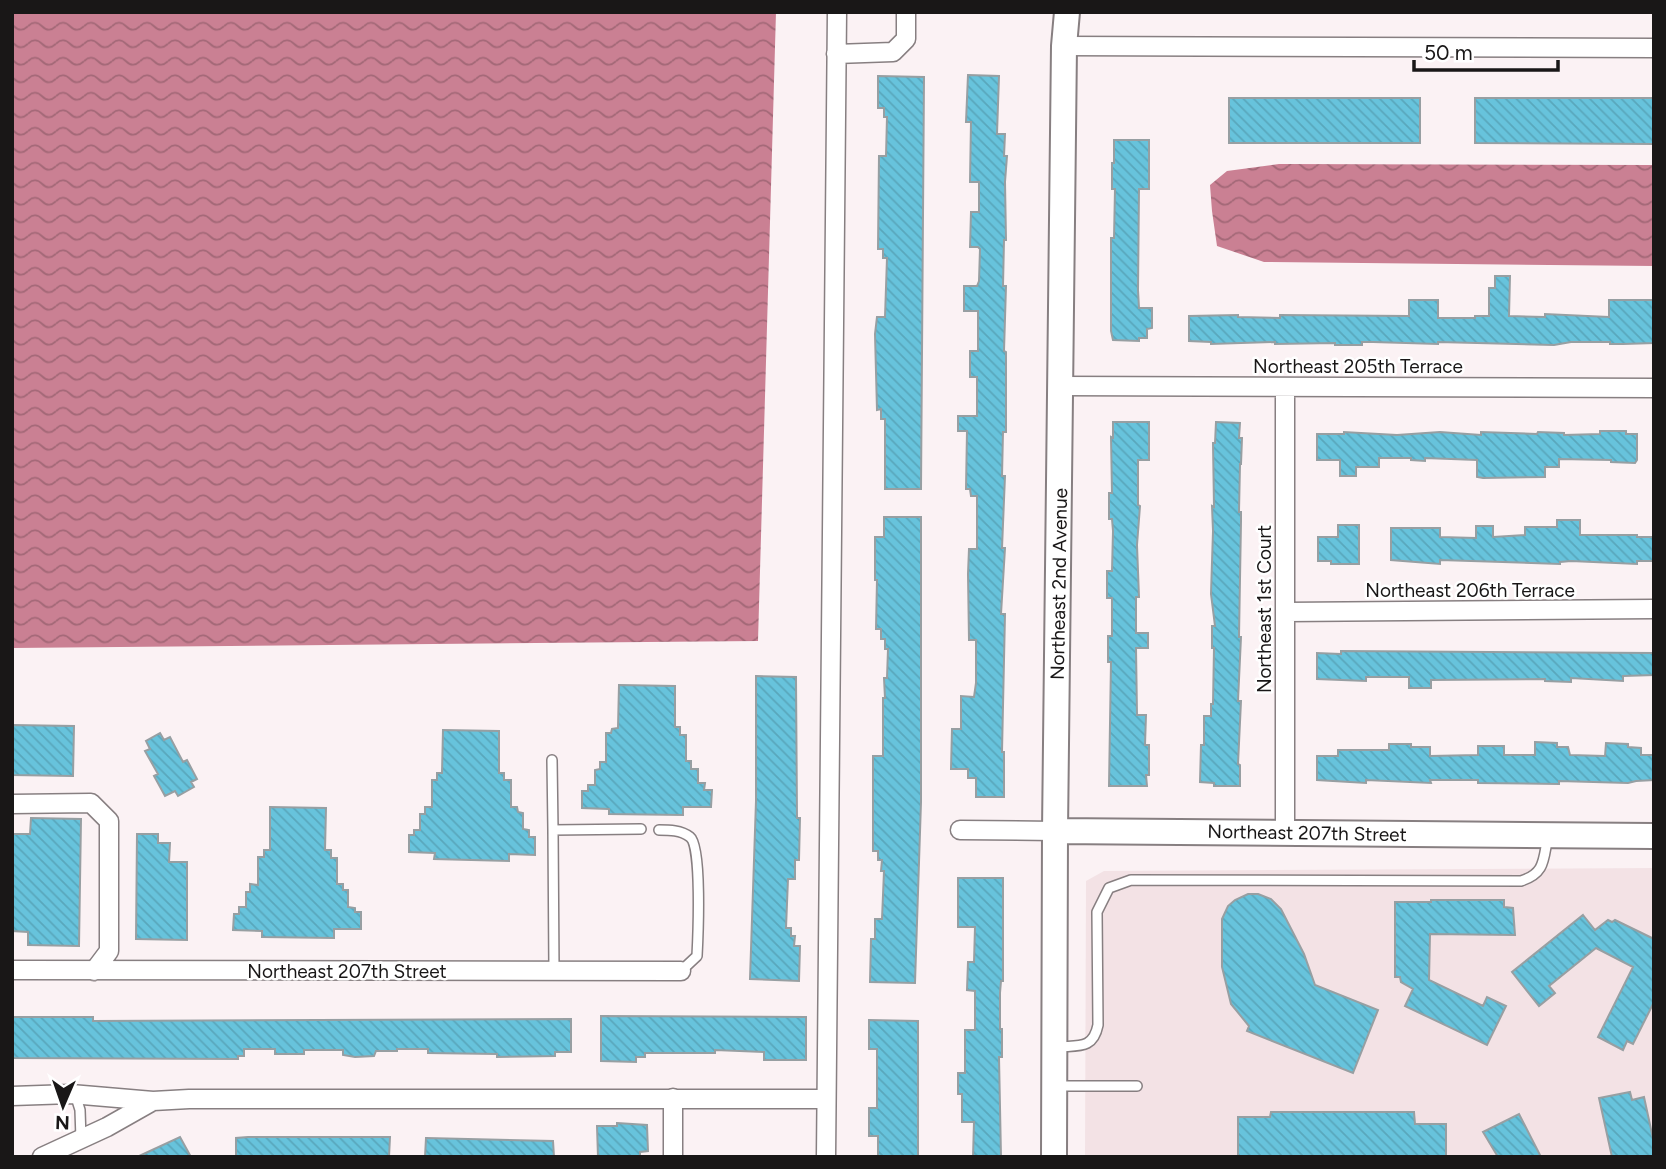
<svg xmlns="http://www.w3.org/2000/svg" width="1666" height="1169" viewBox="0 0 1666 1169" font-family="Figtree,sans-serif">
  <defs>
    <pattern id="water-waves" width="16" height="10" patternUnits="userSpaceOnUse" patternTransform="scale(1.75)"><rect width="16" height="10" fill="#ca8093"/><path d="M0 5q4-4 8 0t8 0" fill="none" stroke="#a36877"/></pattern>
    <pattern id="building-back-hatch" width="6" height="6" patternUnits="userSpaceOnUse" patternTransform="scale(1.75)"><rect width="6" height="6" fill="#67c3dc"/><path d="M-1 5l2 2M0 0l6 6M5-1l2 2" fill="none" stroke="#59a7bc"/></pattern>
  </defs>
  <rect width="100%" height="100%" fill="#fbf2f4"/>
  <path fill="#f3e2e5" d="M1654,868V1157H1085L1086,881L1104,871Z"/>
  <path fill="url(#water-waves)" d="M12,12H776L758,641L12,648Z
    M1279,164L1654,165V266L1264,262L1217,246L1212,211L1210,185L1227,171Z"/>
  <path fill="url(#building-back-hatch)" stroke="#979fa2" stroke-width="2" d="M968,75L999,76L997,134H1005L1004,156H1007L1005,182L1006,240H1004L1003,286H1006L1004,351L1006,352V432H1003L1002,476H1005L1002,548H1005L1001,614H1005L1002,752H1004V797H976V778H968V769H951L952,729H961V696L974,697L976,683V640H969L968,574L969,549H977V496H971L970,489H966L967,431H958V416H977V377H970V351H978V311H964V286H977L979,281L980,249L978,247H970L971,212H979V182H970L971,122H966Z
    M878,76L924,77L921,489H885V419H881V409L877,410L875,334L877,317H885L887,258H883V249H878L879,156H886L887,117H884V108H878Z
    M1229,98H1420V143H1229Z
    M1475,98H1654V144L1475,143Z
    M1114,140H1149V189H1139L1138,290L1139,308H1152V328L1147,329V338H1139V341L1113,340L1111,331V238H1114L1115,189H1112V163H1114Z
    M1495,276H1510L1509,316L1545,317V314L1609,317V300H1654V343L1623,344H1610V342H1571L1554,345L1438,342V344L1373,342H1362V345H1335V343L1275,344V342L1211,344V342L1189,341V316L1238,315V317L1280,318V315L1409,316V300H1438V318H1475V316H1489V288H1495Z
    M1113,422H1149V460H1138V505L1140,506L1137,545L1139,597H1136V633H1148V648H1136L1137,715H1146L1145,745H1149V775H1146L1147,786H1109L1111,662H1108V636H1112V598H1107V571H1112L1113,531L1112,519H1109V493H1112L1111,437L1113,438Z
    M1216,422L1240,423L1239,438H1242L1241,464H1240L1239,512H1241V521L1239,637H1241L1238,701H1241L1238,764L1240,765V786H1214V783L1200,782L1201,745H1204V716H1211V704H1213L1214,648H1212V626H1215L1211,594L1213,531L1212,506L1214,507L1213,443H1215Z
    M1600,431H1626V434H1637V460L1635,463L1611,462V460L1559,459V467H1545V477L1483,478L1477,477V460L1425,458V461L1411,460V458H1379V467H1356V476H1340V460H1317V434H1344V432L1397,435L1440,432L1481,435V432L1537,434L1538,432L1564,433V435L1600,434Z
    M884,517H921V802L915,983L870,982L871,939H875V919H882L884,871H881L882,860H878V851H873V756H883V698H885L884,678H887L888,649H885V639H881V629H876L877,580H875V537H884Z
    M1557,520H1580V535H1637V537H1654V561H1637V564L1571,561L1560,562V564L1440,560V564L1391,560V528H1440V537L1476,538V526H1493V537L1525,535V527H1557Z
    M1338,525H1359V564H1331V561H1318V537H1338Z
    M1341,651L1654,653V675L1623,676V681L1571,678V682L1545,681V679L1431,680V688H1409V677H1366V681L1317,679V653L1341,654Z
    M756,676L796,677L797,818H800L799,860H795V879H788L786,928H791V936H795L794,946H800L799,981L750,979L756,801Z
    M619,685L675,686V727H680V735H686V761H691V769H698V783H705L704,790H712L711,807H683V815L609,814V809L582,808V791H588V785H595V770L600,769V762H606V733H611L612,729L618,728Z
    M12,725L74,726L73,776L12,775Z
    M443,730L499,731V773H504V780H511V807H517L518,812L523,813V829L529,830V837H535V855L509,854V861L434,859L435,853L409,852V835H414V830H420V814H425V807H432V780H437V773H442Z
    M160,733L164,740L170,737L183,762L187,760L197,779L191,782L194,787L178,796L175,791L165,796L154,776L158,774L145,751L150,749L146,741Z
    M1535,742L1557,743V747H1568L1570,755L1605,756L1606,743L1628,744V747L1641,748V755H1654V780L1636,781L1628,783L1559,781V784L1478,783V780H1430L1431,783L1366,780V783L1317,780V756H1338V750H1389V744H1411V747H1430V756L1478,755V746H1504V755H1535Z
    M270,807L326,808L325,850H331V858H337V884H343V890H348V907L355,908V912H361V929H334V938L262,937V931L233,930L234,914H239V907H246V892H250V884L258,885V857H264V850H270Z
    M31,818L81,819L79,946L28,945V932L12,931V834H30Z
    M137,834H158V843H170L169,862H187V940L136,939Z
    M958,878H1003V981H1001L1000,993V1029H1002V1057H999L1001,1157H973L974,1122H962V1094H958V1073H965V1030H975V991L967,990L968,962H974L975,927H958Z
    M1258,894L1271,899L1281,909L1304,954L1315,985L1378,1010L1353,1073L1247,1031L1249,1026L1231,1004L1222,967V919L1228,906L1235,900L1248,894Z
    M1431,900H1504V907L1513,908L1515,935L1430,934L1429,980L1483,1006L1487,997L1506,1006L1487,1045L1405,1006L1413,989L1401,982L1400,977H1395V902H1431Z
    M1583,915L1595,930L1608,920L1612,922L1615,920L1654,939V1002L1633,1044L1627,1041L1623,1050L1598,1037L1633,967L1596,948L1549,986L1555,993L1539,1006L1512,972Z
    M601,1016L806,1017V1060H764V1052L715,1050V1053H645V1057H636V1062L601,1061Z
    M12,1017H93V1021L571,1019V1052H555V1056L497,1057V1054L428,1053V1049H397V1051H376L374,1056L355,1057L343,1055V1050H304V1054H275V1049H244V1056H238V1059L12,1058Z
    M869,1020L918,1021V1157H878V1136H869V1108H877V1049H869Z
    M1630,1092L1632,1100L1644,1097L1654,1143V1157H1612L1599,1098Z
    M1271,1112H1414L1415,1124H1446V1157H1238V1117H1270Z
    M1519,1114L1541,1157H1498L1483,1132Z
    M617,1123L647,1125L648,1151L640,1152V1157H598L597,1126H617Z
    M180,1137L191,1157H137Z
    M248,1137H390L389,1157H236V1138Z
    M426,1138L553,1141L554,1157H425Z"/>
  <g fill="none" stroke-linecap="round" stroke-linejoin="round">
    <g stroke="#877f81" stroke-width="12">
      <path id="lane" d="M552,760L553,830
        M659,830C669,830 681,830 690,837C702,846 698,937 697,956L681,971
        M554,971L553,830L641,829
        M1057,1047C1078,1045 1093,1050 1098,1025L1097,912L1109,888L1131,880L1521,881C1546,873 1543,859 1548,836
        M1056,1086H1137
        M75,1094L80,1110L81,1139"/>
    </g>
    <g stroke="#877f81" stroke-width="21">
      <path id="street" d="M1064,46L1654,48
        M836,54L893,52L906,39V12
        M1061,386L1654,388
        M1286,612L1654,609
        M12,804L91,803L109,821V951L94,971
        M960,830L1055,831
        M1285,832V387
        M12,970L681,971
        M12,1096L71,1094L153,1101L189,1099H826
        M673,1098V1157
        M42,1157L107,1127L153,1101
        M826,1157L837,12"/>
    </g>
    <g stroke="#877f81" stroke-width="28">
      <path id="secondary" d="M1055,831L1654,836
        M1054,1157L1055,831L1064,46L1067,12"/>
    </g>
    <use href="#lane" stroke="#fff" stroke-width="9"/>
    <use href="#street" stroke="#fff" stroke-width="18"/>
    <use href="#secondary" stroke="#fff" stroke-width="24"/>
  </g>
  <g text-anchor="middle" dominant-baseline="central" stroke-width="5" stroke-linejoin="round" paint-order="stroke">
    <g font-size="19" fill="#191717" stroke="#fff">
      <text x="1358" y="366">Northeast 205th Terrace</text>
      <text transform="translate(1059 584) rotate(-89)">Northeast 2nd Avenue</text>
      <text x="1470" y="590">Northeast 206th Terrace</text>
      <text transform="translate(1264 609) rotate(-90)">Northeast 1st Court</text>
      <text transform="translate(1307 833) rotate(1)">Northeast 207th Street</text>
      <text x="347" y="971">Northeast 207th Street</text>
    </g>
  </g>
  <rect width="1666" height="1169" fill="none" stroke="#191717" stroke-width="28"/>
  <g transform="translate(63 1106) rotate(182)" stroke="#ffffff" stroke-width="5" paint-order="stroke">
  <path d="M0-5L12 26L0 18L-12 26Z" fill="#191717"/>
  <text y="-10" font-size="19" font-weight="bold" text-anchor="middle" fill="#191717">N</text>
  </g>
  <path d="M1414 60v10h144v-10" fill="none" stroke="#191717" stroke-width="3.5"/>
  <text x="1424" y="60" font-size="21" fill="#191717" stroke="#ffffff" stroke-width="5" paint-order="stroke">50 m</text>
</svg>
